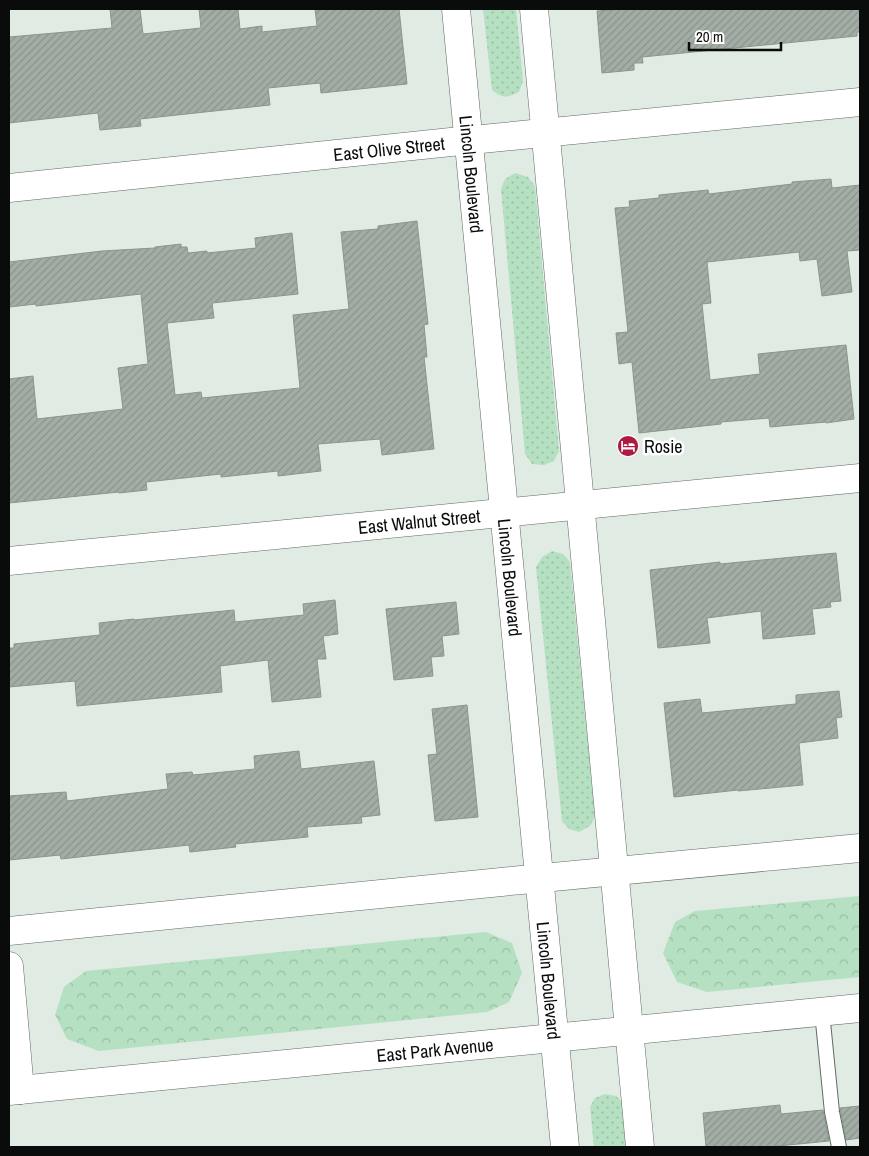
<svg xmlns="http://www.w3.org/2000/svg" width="869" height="1156" viewBox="0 0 869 1156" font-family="'Archivo Narrow',sans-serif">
  <defs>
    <pattern id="grass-dots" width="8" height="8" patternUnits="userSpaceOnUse" patternTransform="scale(1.25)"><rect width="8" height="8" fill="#b5e0c2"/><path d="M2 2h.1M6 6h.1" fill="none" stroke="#9abfa5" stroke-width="1.8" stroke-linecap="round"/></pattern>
    <pattern id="park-crowns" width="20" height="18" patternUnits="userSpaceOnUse" patternTransform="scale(1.25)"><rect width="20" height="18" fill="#b5e0c2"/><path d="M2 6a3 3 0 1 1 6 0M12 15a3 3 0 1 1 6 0" fill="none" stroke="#9abfa5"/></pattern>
    <pattern id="building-hatch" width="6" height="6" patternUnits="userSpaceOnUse" patternTransform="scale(1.25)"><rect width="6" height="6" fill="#a2ada5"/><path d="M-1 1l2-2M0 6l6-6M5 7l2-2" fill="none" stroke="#8a948d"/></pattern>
  </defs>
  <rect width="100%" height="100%" fill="#e0ebe3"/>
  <path fill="url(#grass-dots)" d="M483,9H516L523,81L519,92C506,98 504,99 492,90Z
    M515,173L528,177L535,186L559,451L554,461L544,465L532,464L525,454L501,189L505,179Z
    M552,551L563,554L570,562L595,817L590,826L579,832L569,829L562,821L536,567L542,557Z
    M605,1094L616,1096L624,1103L628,1147H594L590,1107L595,1098Z"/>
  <path fill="url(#park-crowns)" d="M860,896V977L707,992L677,982L663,953L675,922L695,911Z
    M486,932L512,943L522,973L509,1002L487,1012L99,1051L67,1039L55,1015L64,987L86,971Z"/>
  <path fill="url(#building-hatch)" stroke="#8a958e" d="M110,9H140L143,34L201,28L199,9H238L240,29L262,26V32L317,26L315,9H399L407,84L321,93L320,83L268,88L270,105L140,119L141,126L100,130L98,113L9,123V37L112,28Z
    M623,9H860V32H857V36L642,57L643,63H634V70L602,73L597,11Z
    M831,179L832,188L860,185V250L847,251L852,292L822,296L817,259L800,261L799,252L707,262L711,303L702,304L710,380L760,374L758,354L846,345L854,419L826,423V422L770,427L769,418L721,422V424L639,433L632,362L619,364L616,333L628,332L615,208L630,207L629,201L659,198V195L708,190L709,194L792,184V182Z
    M417,221L428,324L424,325L427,357H424L434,449L382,455L380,439L318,444L321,471L278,476V471L221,477V474L146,482L147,490L119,493V492L9,503V379L33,376L37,419L123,409L118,368L148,364L141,294L36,306V304L9,307V262L102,251L155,248V247L181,244V247H187L188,253L207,251V253L256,248L255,238L292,233L298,294L212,303L214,318L167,323L175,395L201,392L202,398L300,388L293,315L349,309L341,232L378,229V226Z
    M836,553L841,601L830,602L831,607L812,609L815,634L763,639L761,611L707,618L710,643L658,648L650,570L720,562V564Z
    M335,600L338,634L323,636L326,659H317L321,697L272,702L268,660L220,666L222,692L170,697L77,706L75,681L9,687V648H14V644L100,635L99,623L134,619V620L234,610L235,622L304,615L303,604Z
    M456,602L459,634L442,636L444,656L431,657L433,676L394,680L386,609Z
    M839,691L842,717L836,718L838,738L799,743L803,785L738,791V790L674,797L664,703L700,699L702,713L796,704V695Z
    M467,705L478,817L435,821L428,755L437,754L432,709Z
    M299,751L301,769L374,761L380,815L361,817L362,823L307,827L308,837L235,844L236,847L190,852L189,845L61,859L60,855L9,860V796L66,792L67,801L168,789L166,774L192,772L193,775L255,769L254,756Z
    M780,1105L781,1114L823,1110L829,1141L768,1147H706L703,1113Z
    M860,1106V1138L846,1140L840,1108Z"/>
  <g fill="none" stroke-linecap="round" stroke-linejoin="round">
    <g stroke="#606a63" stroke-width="16">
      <path id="lane" d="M822,1012L832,1112L839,1147"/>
    </g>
    <g stroke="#606a63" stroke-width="29">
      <g id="street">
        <path id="s1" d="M456,9L565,1147"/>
        <path d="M534,9L640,1147"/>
        <path id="s2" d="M9,188L451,142L860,102"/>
        <path id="s3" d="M9,561L860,478"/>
      </g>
    </g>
    <g stroke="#606a63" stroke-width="29">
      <g id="highway">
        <path d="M9,931L521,880L860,848"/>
        <path d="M9,966L20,1090"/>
        <path id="s4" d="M9,1091L860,1008"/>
      </g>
    </g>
    <use href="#lane" stroke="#fff" stroke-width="14"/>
    <use href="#street" stroke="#fff" stroke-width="28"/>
    <use href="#highway" stroke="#fff" stroke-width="28"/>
  </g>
  <defs>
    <g id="hotel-disc" transform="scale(1.125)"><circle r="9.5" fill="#af1b40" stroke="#fff"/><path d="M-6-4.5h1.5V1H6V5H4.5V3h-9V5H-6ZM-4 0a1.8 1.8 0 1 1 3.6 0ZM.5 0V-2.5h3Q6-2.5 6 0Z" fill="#fff"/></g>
  </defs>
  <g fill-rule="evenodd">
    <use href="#hotel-disc" x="628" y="446"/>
  </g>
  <g text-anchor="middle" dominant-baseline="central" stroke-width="5" stroke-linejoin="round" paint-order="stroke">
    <g font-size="18" fill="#090c0a" stroke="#fff">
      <text stroke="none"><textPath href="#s2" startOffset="382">East Olive Street</textPath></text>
      <text stroke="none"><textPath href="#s1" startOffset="166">Lincoln Boulevard</textPath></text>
      <text stroke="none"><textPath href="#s3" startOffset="412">East Walnut Street</textPath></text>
      <text stroke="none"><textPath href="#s1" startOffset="571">Lincoln Boulevard</textPath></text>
      <text stroke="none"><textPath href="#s1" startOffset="976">Lincoln Boulevard</textPath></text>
      <text stroke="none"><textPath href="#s4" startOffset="428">East Park Avenue</textPath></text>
    </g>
    <g font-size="18" fill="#090c0a" stroke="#fff" text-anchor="start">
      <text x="644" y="446">Rosie</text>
    </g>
  </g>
  <rect width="869" height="1156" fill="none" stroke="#090c0a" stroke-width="20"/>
  <path d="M689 42v8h92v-8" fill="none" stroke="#090c0a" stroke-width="2.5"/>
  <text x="696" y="42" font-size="15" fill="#090c0a" stroke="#ffffff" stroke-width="4" paint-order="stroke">20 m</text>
</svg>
